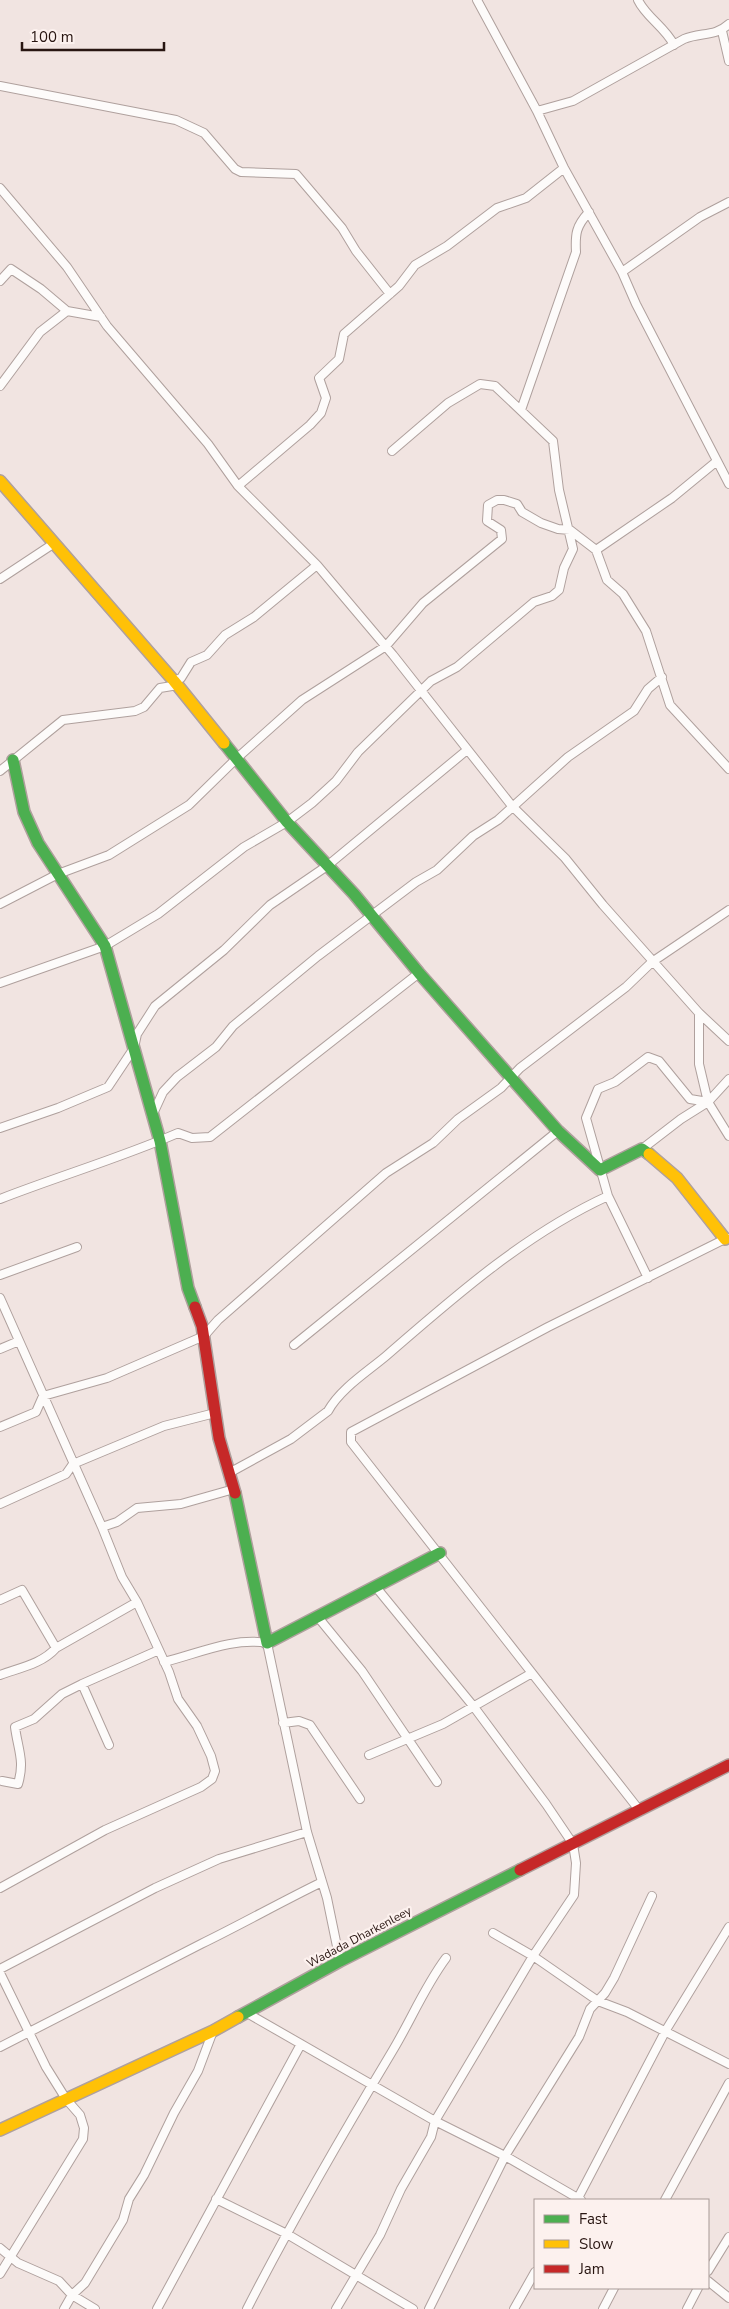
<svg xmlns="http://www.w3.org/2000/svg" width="729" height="2309" viewBox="0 0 729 2309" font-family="'Nunito Sans',sans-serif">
  <rect width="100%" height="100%" fill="#f1e4e1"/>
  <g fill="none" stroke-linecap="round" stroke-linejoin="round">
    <g stroke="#afa09d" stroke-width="10">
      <path id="street" d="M477,0L537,111L564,168L622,272L636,304L729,484
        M638,0C646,17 665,27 674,45
        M722,31L729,61
        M0,86L176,120L204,133L235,169L241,172L296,174L342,228L356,251L390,294
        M537,111L573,101L684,39C700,32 715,37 729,24
        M0,188L67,267L107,326L208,444L238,486
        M622,272L700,217L729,202
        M0,281L11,269L41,289L67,311
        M0,386L40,332L67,311L101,317
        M521,410L576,252C575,234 576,226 589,212
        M596,550L672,498L717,461
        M317,565L393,655L512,806L565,858L603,905L699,1013V1064L708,1102L729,1136
        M0,579L53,544
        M174,681L181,678L191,662L207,655L225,635L254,617L317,565L238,486L310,425L321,413L326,398L319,378L339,359L344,334L399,286L415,265L447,246L497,208L526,198L564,168
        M0,771L63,720L135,711L144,707L160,688L178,685
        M0,904L58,874L109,855L189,805L236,759L302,700L386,646L423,603L502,539L501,530L487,521L488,505L497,500H504L517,504L522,512L541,523L558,529L570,530L596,550L607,580L623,594L646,631L670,705L729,769
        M0,983L105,946L158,914L244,847L287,822L312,803L336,781L358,752L431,681L457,667L534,602L552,596L559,590L564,568L573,549L559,490L553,441L495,386L480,384L448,403L392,451
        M699,1013L729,1041
        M152,1116L163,1092L177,1077L216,1047L233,1026L318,956L416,882L437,870L473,836L498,820L568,757L634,711L648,689L662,677
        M0,1128L58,1108L108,1087L134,1048L137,1034L155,1006L224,950L270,905L327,866L467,750
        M642,1149L681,1119L708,1102L729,1079
        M0,1199C59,1176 120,1158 178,1133L192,1138L210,1137L419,973
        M0,1275L77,1247
        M648,1278L608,1196L586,1118L598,1089L615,1082L648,1057L659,1061L690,1099L708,1102
        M0,1298L102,1527
        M294,1345L558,1131
        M0,1349L19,1341
        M0,1427L36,1412L43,1396L107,1378L204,1336L218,1320L386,1173L433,1143L458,1119L501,1088L520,1068L626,987L652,962L729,910
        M229,1473L291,1439L328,1411C340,1389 367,1372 386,1356C454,1297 525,1234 608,1196
        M0,1504L66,1474L73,1464L164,1426L215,1413
        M0,1600L22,1590L56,1648L137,1602
        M317,1616L362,1671L437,1782
        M164,1662C197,1654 233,1637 267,1643L307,1832L327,1898L340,1961
        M0,1675C19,1668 42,1664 56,1648
        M82,1684L109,1745
        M283,1723L299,1721L310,1725L360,1799
        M369,1755L443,1724L532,1673
        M2,1781L18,1784C25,1761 18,1750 15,1727L34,1719L62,1694L82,1684L159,1650
        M640,1811L351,1442V1432L548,1327L727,1238
        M0,1888L105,1830L201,1787L212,1779L215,1771L211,1756L197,1726L178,1699L169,1672L137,1602L122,1577L102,1527L117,1522L137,1508L181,1504L234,1489
        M493,1933L533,1956L598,2001L627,2012L729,2064
        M0,1969L155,1888L219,1859L307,1832
        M0,1973L46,2067L66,2099L80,2115L84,2128L83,2139L0,2274
        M247,2013L435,2121L505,2156L581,2200
        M0,2047L201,1944C242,1924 281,1902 322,1882
        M216,2199L287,2234L413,2309
        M577,2200L666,2030L729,1927
        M665,2200L729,2083
        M0,2248L18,2263L59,2281L72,2295L95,2309
        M708,2271L729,2237
        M708,2281L729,2298
        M64,2309L72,2295L85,2283L123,2220L129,2199L144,2175L174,2113L198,2071L213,2031
        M157,2309L301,2044
        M247,2309C292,2221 342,2135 393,2050C411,2020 425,1986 446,1958
        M336,2309L380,2235L401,2189L431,2137L435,2121L533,1956L574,1895L576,1863L573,1844L546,1804L474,1707L375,1586
        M429,2309L505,2156L579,2037L590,2009L605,1993L614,1978L652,1896
        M514,2309L535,2272
        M603,2309L614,2288
        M687,2309L698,2288"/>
    </g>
    <g stroke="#afa09d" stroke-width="14">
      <path id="fast" d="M224,743L287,822L354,894L419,973L558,1131L600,1170L642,1149L649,1154
        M13,760L24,812L38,843L105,946L160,1141L188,1288L195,1307
        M235,1493L267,1643L440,1553
        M238,2017L340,1961L520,1870"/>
    </g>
    <g stroke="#afa09d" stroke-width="14">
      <path id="slow" d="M0,481L174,681L224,743
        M649,1154L677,1178L725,1239
        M0,2130L213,2031L238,2017"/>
    </g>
    <g stroke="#afa09d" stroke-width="14">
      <path id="jam" d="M195,1307L202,1326L219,1438L235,1493
        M520,1870L729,1765"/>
    </g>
    <use href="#street" stroke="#fdfbfa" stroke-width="8"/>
    <use href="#fast" stroke="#4caf50" stroke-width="11"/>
    <use href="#slow" stroke="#ffc107" stroke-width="11"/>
    <use href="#jam" stroke="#c62828" stroke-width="11"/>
  </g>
  <g text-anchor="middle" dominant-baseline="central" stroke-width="4.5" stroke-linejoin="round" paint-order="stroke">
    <g font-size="12" fill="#281511" stroke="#fcf1ee">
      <text transform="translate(359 1937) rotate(-28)">Wadada Dharkenleey</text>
    </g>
  </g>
  <rect x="534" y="2199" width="175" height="90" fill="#fcf1ee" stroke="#a79996"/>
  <rect x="544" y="2215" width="25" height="8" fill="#4caf50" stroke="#a79996"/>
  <text x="579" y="2224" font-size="15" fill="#281511">Fast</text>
  <rect x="544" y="2240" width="25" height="8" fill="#ffc107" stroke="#a79996"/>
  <text x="579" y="2249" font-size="15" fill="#281511">Slow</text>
  <rect x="544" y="2265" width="25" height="8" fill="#c62828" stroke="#a79996"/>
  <text x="579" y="2274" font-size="15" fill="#281511">Jam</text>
  <path d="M22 42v8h142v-8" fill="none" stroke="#281511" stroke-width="2.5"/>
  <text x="30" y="42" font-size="15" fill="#281511" stroke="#fcf1ee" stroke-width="4" paint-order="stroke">100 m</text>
</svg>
